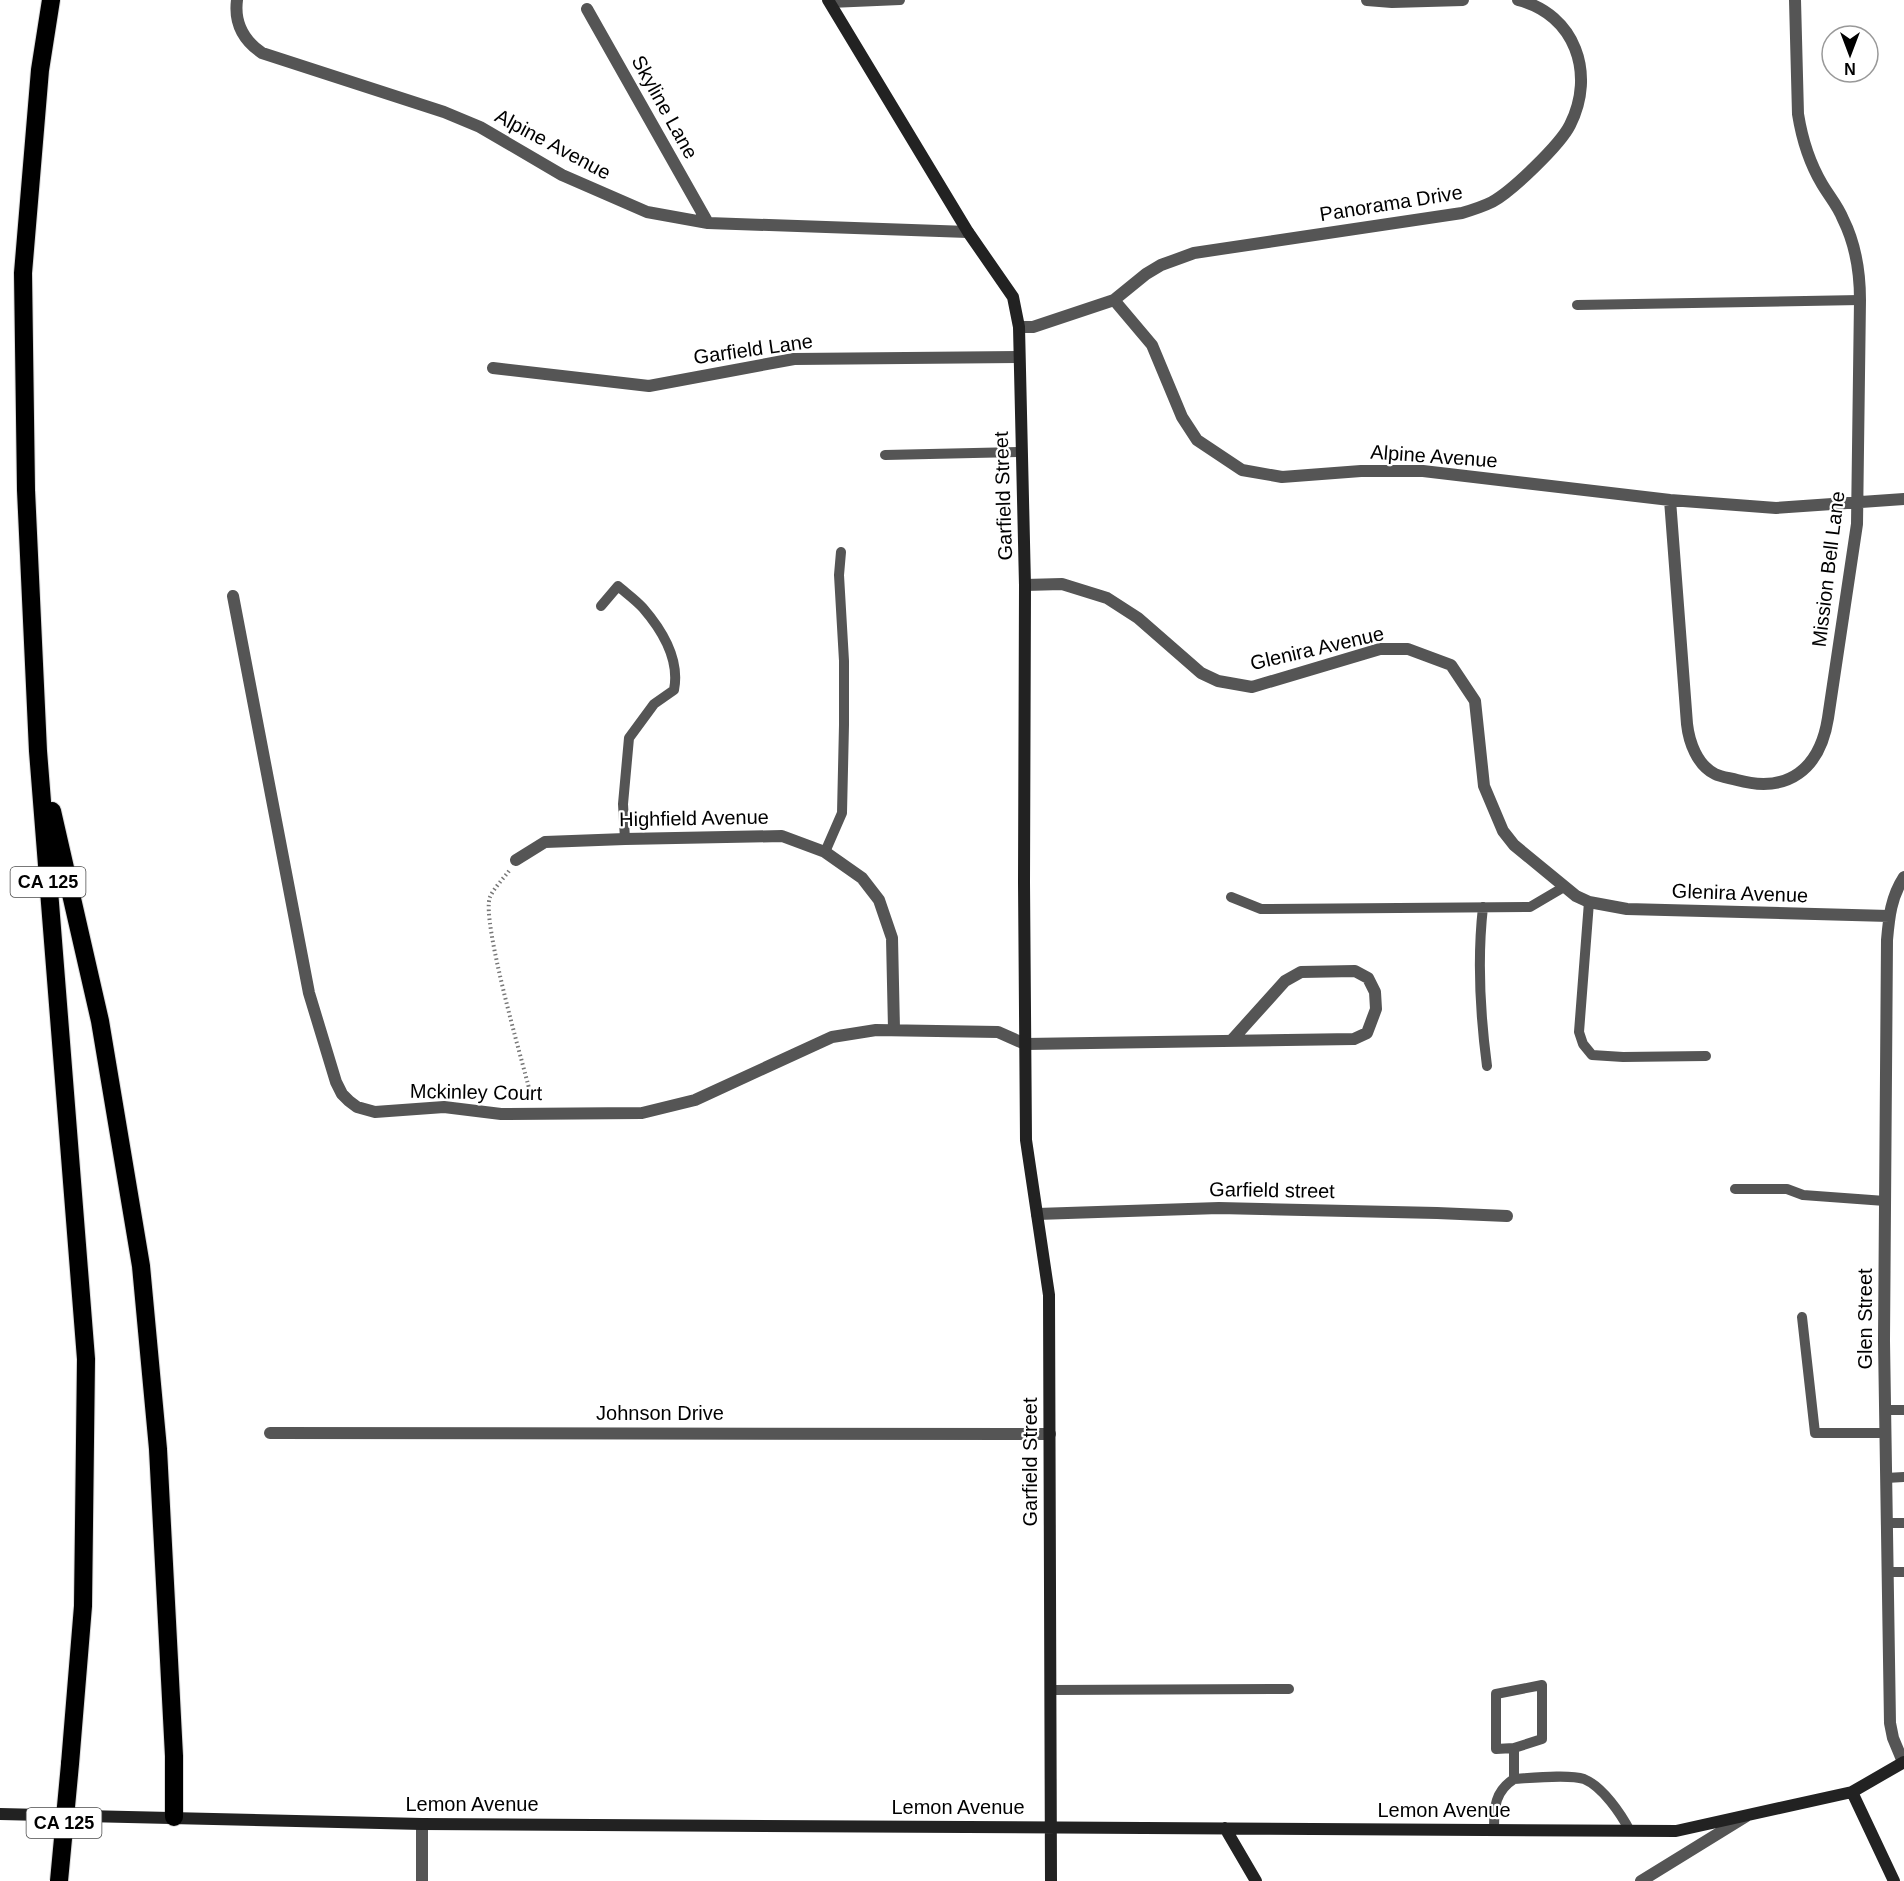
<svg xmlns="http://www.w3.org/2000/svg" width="1904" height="1881" viewBox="0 0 1904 1881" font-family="Helvetica,sans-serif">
  <rect width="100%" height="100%" fill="#fff"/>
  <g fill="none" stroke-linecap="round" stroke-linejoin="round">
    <g stroke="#dbdbdb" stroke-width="20">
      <path id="highway" d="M51,0L40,70L23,273L26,490L38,751L86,1359L83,1606L70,1764
        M52,811L100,1021L141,1266L158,1449L174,1756V1817"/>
    </g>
    <path stroke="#777" stroke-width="4" stroke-dasharray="1.5 3" stroke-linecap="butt" d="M509,871C503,879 494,888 490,897C481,920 522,1060 530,1092"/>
    <path stroke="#555" stroke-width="10" d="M830,3L900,0
      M1577,305L1860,300
      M885,455L1021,452
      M601,606L618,586C626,593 636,600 643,608C662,630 680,660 674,690L654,704L629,738L623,804L625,839
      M825,852L842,813L844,725V661L839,575L841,552
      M1231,897L1261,909L1530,907L1564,887
      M1589,902L1579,1032L1583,1044L1592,1055L1623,1057L1706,1056
      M1483,907C1477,960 1480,1013 1487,1066
      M1735,1189H1787L1803,1195L1885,1201
      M1802,1317L1815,1433H1885
      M1885,1410H1904
      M1886,1478L1904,1477
      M1886,1523H1904
      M1887,1572H1904
      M1051,1690L1289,1689
      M1514,1748L1496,1749V1694L1542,1685V1739L1514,1748V1779
      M1494,1829C1494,1807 1495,1791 1514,1779C1531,1778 1569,1774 1584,1779C1603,1787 1621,1814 1630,1831"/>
    <path stroke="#555" stroke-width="12" d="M237,0C234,23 243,40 262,53L444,112L480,127L562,175L647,212L708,223L968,232
      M1367,0L1392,2L1463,0
      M587,9L708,223
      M1114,300L1152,345L1182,417L1197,440L1242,470L1282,477L1361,471H1423L1670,500L1776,508L1904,499
      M1019,327H1033L1114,300L1146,274L1161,265L1194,253L1462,213C1472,210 1482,207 1492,202C1512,191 1560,145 1570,125C1596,74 1575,14 1518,0
      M493,368L649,386L794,359L1019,357
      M1670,500L1687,724C1689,742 1697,765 1715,774C1721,777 1730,778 1737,780C1788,794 1820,769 1828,718L1857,524L1860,300C1860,272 1856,245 1843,219C1838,206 1829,196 1822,184C1809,162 1802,139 1798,114L1795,0
      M1025,585L1062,584L1107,598L1138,618L1201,673L1218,681L1252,687L1380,649H1408L1451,665L1475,701L1484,786L1503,831L1514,845L1576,896L1589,902L1627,909L1889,916
      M233,596L309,993L336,1082L342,1094L349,1101L357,1107L375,1112L444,1107L501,1114L642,1113L695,1100L832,1037L876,1030L998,1032L1025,1044L1354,1039L1367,1033L1376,1009L1375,992L1368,978L1355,971L1301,972L1285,981L1231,1041
      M516,860L545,842L625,839L782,836L825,852L862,878L879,900L892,938L894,1029
      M1037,1214L1219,1208L1437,1213L1507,1216
      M270,1433L1050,1434
      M1903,1762L1893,1738L1890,1723L1884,1341L1887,940C1889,917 1891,897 1904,877
      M422,1881V1824
      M1641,1881L1745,1817"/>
    <path stroke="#222" stroke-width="12" d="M828,0L968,232L1013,297L1019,327L1025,585L1024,882L1026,1140L1049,1295L1051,1881
      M1852,1792L1894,1881
      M0,1814L422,1824L1676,1831L1852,1792L1904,1762
      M1225,1828L1256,1881"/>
    <use href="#highway" stroke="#000" stroke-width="18"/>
    <g stroke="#dbdbdb" stroke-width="20" stroke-linecap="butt">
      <path id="highway-bridge" d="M59,1881L70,1764"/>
    </g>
    <use href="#highway-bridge" stroke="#000" stroke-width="18"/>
  </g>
  <g text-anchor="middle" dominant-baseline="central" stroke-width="4.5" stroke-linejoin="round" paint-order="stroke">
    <g fill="#fff" stroke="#4c4c4c" stroke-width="1.5">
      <rect x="10.5" y="867" width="75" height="30" rx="4.5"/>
      <rect x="26.5" y="1808" width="75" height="30" rx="4.5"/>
    </g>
    <g font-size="18" font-weight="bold" fill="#000">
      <text x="48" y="882">CA 125</text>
      <text x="64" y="1823">CA 125</text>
    </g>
    <g font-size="20" fill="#000" stroke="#fff">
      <text transform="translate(665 107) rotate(61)">Skyline Lane</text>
      <text transform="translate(553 144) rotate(28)">Alpine Avenue</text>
      <text transform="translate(1391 203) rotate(-9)">Panorama Drive</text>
      <text transform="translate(753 349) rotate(-8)">Garfield Lane</text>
      <text transform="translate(1434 456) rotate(4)">Alpine Avenue</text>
      <text transform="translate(1003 496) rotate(-92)">Garfield Street</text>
      <text transform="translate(1828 569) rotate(-83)">Mission Bell Lane</text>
      <text transform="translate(1317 648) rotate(-13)">Glenira Avenue</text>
      <text transform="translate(694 818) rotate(-1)">Highfield Avenue</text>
      <text transform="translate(1740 893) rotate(2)">Glenira Avenue</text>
      <text transform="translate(476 1092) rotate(1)">Mckinley Court</text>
      <text transform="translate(1272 1190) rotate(1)">Garfield street</text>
      <text transform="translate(1865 1319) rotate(-90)">Glen Street</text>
      <text x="660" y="1413">Johnson Drive</text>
      <text transform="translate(1030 1462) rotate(-90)">Garfield Street</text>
      <text x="472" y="1804">Lemon Avenue</text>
      <text x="958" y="1807">Lemon Avenue</text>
      <text x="1444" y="1810">Lemon Avenue</text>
    </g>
  </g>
  <g transform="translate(1850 54) rotate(180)"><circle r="28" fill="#ffffff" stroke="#999999" stroke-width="1.5"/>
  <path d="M0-4.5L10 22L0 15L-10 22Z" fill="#000000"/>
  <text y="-9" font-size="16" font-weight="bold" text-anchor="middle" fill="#000000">N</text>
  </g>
</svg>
